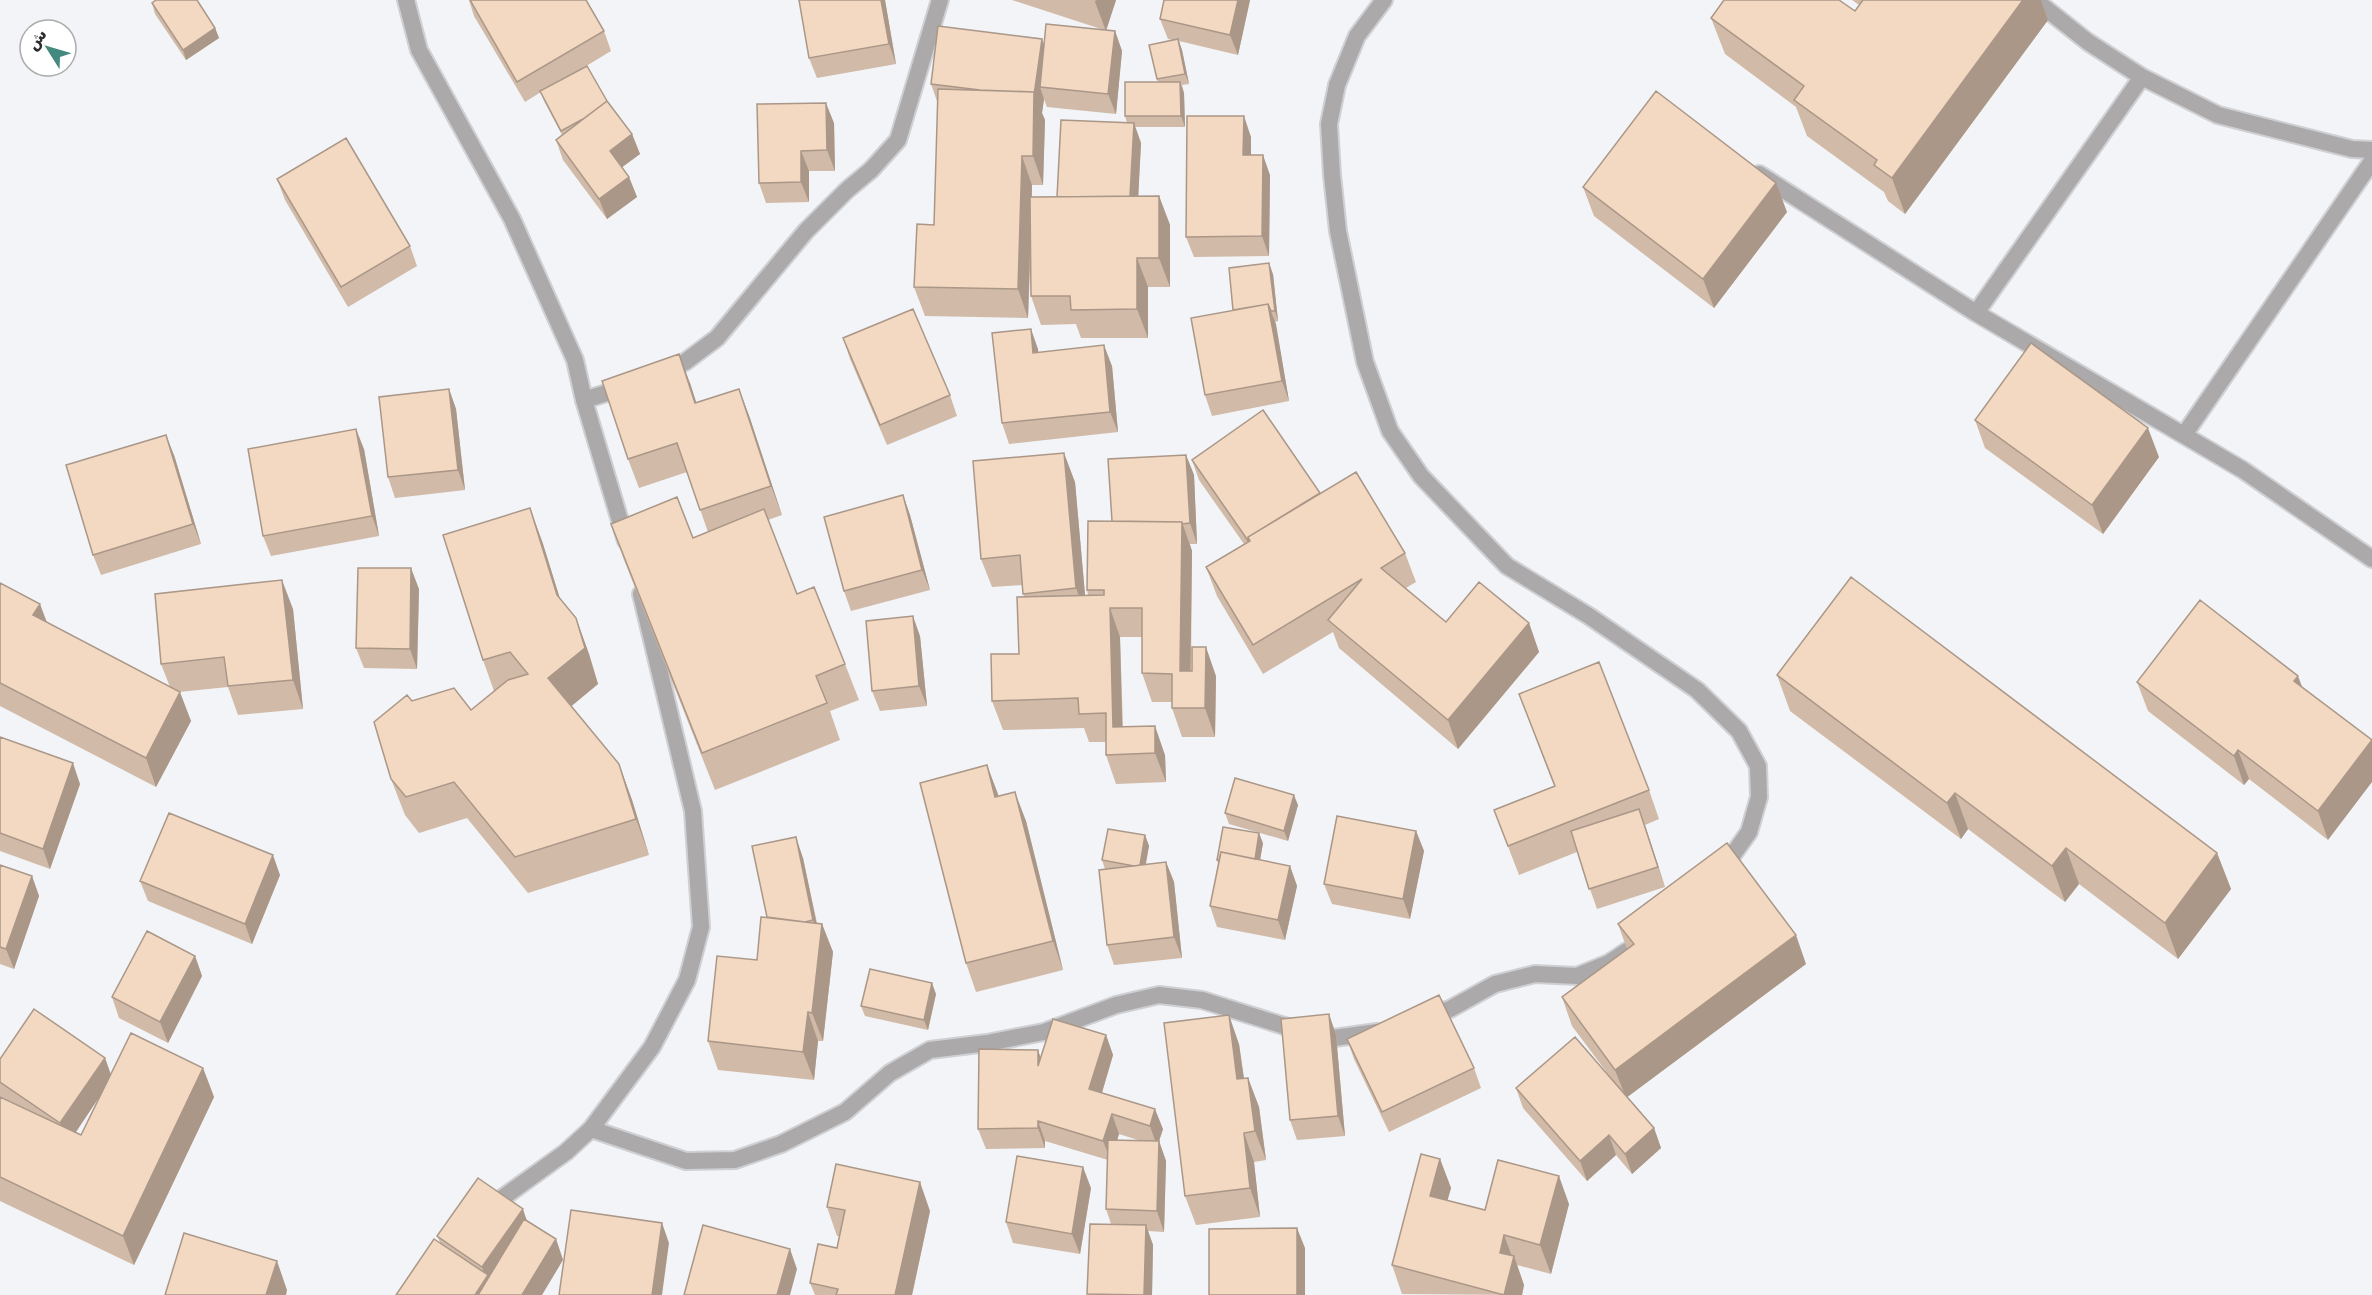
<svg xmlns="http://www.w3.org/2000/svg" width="2372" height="1295" viewBox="0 0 2372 1295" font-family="'DejaVu Sans',Cairo,sans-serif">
  <rect width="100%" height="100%" fill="#f2f4f7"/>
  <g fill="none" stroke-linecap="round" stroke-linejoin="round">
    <g stroke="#cfd0d3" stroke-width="20">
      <path id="minor" d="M1384,0L1357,36L1337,85L1329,124L1332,175L1338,231L1365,362L1390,431L1421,476L1507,566L1589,616L1697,690L1739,731L1758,766L1759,797L1749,832L1722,870
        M2035,0L2088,42L2142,77L2218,115L2352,149L2372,150
        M1759,174L1976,313L2243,470L2372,559
        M1976,313L2142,77
        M664,372L685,362L717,338L806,231L847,190L871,170L898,140L940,0
        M584,400L626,387
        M2184,435L2372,161
        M1425,1017L1450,1009L1495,984L1535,974L1577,976L1609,963L1627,951
        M591,1129L686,1161L735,1160L781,1144L845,1112L890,1073L930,1050L987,1043L1044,1032L1116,1005L1159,995L1202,1000L1294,1029L1334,1038L1377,1032"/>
    </g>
    <g stroke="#cfd0d3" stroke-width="20">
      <path id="tertiary" d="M406,0L419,50L512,219L575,360L584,400L626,541
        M487,1209L566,1152L591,1129L652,1047L687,980L701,927L693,811L641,594"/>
    </g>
    <use href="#minor" stroke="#aba9a9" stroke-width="16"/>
    <use href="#tertiary" stroke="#aba9a9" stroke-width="16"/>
  </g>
  <path fill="#d1baa7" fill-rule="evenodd" d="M469,0H586L604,31L611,51L573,74L607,101L632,134L640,154L622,167L629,177L637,197L607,219L563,160L556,140L562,135L544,101L541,92L525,102L474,16Z
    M885,0L896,64L817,78L809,58Z
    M1012,0H1116L1106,30L1115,31L1122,51L1116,114L1047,107L1044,99L1042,113L1045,120L1043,185H1032V197H1057L1127,123L1125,116L1158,82L1157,79L1173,40L1168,39L1160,19L1164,0H1250L1238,55L1179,41L1182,50L1189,84L1182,85L1184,93L1185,127H1135L1141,143L1138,196H1159L1170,225V287H1148V338H1081L1076,324L1041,325L1031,296V247L1028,318L925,316L914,287L934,225L938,104L931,84L1044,45L1101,29Z
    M1852,0H2041L2048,20L1905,214L1888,201L1884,192L1807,136L1796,107L1725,54L1711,18L1855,11L1859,5Z
    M152,3L215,28L219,38L186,60L155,14Z
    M834,123L835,171H809V202L766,203L759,183Z
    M1251,137V155L1270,175L1269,256L1194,257L1186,237Z
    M277,179L410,246L417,266L348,307L285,200Z
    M1583,187L1787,212L1714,308L1594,216Z
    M1273,274L1278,321L1275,322L1289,401L1212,416L1205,395L1233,310Z
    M843,338L950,395L957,416L887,445L850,359Z
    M1038,349V352L1112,366L1118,432L1009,444L1002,423Z
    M690,383L696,403L739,389L782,515L768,520L797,594L845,664L859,700L830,711L840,740L715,790L624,560L611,524L693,538L708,532L687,472L639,488L628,459Z
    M449,389L456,409L465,490L395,498L388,477Z
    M1975,420L2159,457L2103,534L1985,448Z
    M364,449L379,536L271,556L263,536Z
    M174,455L201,544L101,575L93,555Z
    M1186,455L1194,475L1197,544H1190L1192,551L1191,671L1216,676L1215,737H1182L1172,708V702H1152L1142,673V637H1120L1123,727L1165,755L1166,782L1116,784L1106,755V742H1089L1084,728L1003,730L992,701L1019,654L1024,597L1022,585L992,587L981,559L1075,482L1085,595H1088L1087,590L1112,521Z
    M1192,460L1320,493L1405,553L1416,582L1406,588L1446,622L1529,623L1539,652L1458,749L1339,648L1333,632L1263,674L1217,596L1206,567L1244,544L1199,480Z
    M903,495L910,515L930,590L851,611L844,591Z
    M530,508L543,544L560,599L576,618L589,654L598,684L571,706L619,764L632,800L649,855L528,893L467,818L419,833L405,815L391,779L412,701L471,710L494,691L483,660Z
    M0,583L47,623L170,687L161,664L293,609L303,709L238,715L228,687L179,692L191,721L156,787L0,706Z
    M419,589L417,669L364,668L356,648Z
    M920,636L927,706L880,711L872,691Z
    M1777,675L2217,853L2231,889L2178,959L2079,884L2065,902L1968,829L1961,839L1790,711Z
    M2137,682L2302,687L2328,840L2249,779L2244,785L2148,711Z
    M1519,694L1649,790L1659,819L1645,825L1665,887L1597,909L1577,852L1519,875L1494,810L1554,786Z
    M0,737L80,784L50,869L0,851Z
    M998,796L1026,821L1063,970L976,992L966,963Z
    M1298,805L1288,841L1229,824L1225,813Z
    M1416,831L1424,851L1410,919L1332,904L1324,884Z
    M1145,835L1149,846L1146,864L1166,862L1174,882L1182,958L1114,965L1107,945L1105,869L1102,860Z
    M1263,843L1260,860L1290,866L1297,886L1285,940L1217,927L1210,906L1218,864L1217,860Z
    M803,858L817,923L822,924L833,952L823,1041H818L814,1080L718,1070L708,1041L757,960L767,917Z
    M0,865L32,876L39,896L14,969L0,964Z
    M280,875L252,944L148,901L140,881Z
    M1618,924L1806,964L1627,1097L1654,1128L1661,1148L1632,1174L1616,1155L1587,1181L1523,1108L1516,1088L1614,1082L1572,1026L1562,997L1627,949Z
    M195,956L202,976L168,1043L119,1018L112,997Z
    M936,994L928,1030L865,1016L861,1006Z
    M1329,1014L1336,1035L1345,1136L1297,1140L1290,1120Z
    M1106,1035L1113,1055L1102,1093L1163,1129L1159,1141L1166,1161L1164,1232L1148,1231L1153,1245L1152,1295H1088L1087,1294L1111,1224L1106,1209L1108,1160L1045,1141V1148L986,1149L978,1129L1041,1058ZM1119,1134L1138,1140H1117Z
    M1347,1039L1474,1068L1481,1088L1389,1132L1354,1059Z
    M1239,1044L1244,1078H1248L1259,1107L1266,1160L1254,1162L1260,1217L1196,1225L1185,1196Z
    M105,1058L111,1075L203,1068L214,1097L134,1265L0,1201V1059ZM102,1093L81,1135L75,1132Z
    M1440,1159L1451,1188L1447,1200L1485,1210L1569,1204L1551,1274L1517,1265L1524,1285L1522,1295L1402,1294L1392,1265Z
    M1091,1188L1080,1254L1013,1243L1006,1222Z
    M827,1207L930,1211L912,1295H815L810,1283L837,1248L839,1236H837Z
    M527,1221L556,1239L563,1260L396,1295L440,1242L437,1236Z"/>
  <path fill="#aa9788" d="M881,0H885L896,64L889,44Z
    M1096,0H1116L1106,31L1095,2Z
    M1238,0H1250L1238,55L1230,35Z
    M2023,0H2041L2048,20L1905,214L1892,178Z
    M215,28L219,38L186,60L183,50Z
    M1115,31L1122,51L1116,114L1108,94Z
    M1042,39L1049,59L1040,87L1044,99L1042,113L1045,120L1043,185L1033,156L1034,92Z
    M1178,39L1182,50L1189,84L1185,74Z
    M1180,82L1184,93L1185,127L1181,116Z
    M826,103L834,123L835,171L827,150Z
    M1244,116L1251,137V175L1243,155Z
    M1134,123L1141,143L1137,222L1130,202Z
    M632,134L640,154L617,171L610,151Z
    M801,151L809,171V202L801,182Z
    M1263,155L1270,175L1269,256L1262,236Z
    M1022,156L1032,185L1028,318L1018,289Z
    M629,177L637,197L607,219L599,199Z
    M1776,183L1787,212L1714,308L1703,279Z
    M1159,196L1170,225V287L1159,258Z
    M1137,258L1148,287V338L1137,309Z
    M1269,263L1273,274L1278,321L1275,311Z
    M1268,304L1276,324L1289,401L1282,381Z
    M1031,329L1038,349L1040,373L1033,353Z
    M1104,345L1112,366L1118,432L1110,412Z
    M679,354L690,383L706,432L695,403Z
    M449,389L456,409L465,490L458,470Z
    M739,389L750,418L782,515L771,486Z
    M2148,428L2159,457L2103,534L2092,505Z
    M356,429L364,449L379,536L372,516Z
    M166,435L174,455L201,544L193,524Z
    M1064,453L1075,482L1087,617L1076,588Z
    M1186,455L1194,475L1197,544L1190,523Z
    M903,495L910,515L930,590L922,570Z
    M530,508L543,544L570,631L557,595Z
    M1182,522L1192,551L1190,700L1180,671Z
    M411,568L419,589L417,669L410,649Z
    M282,580L293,609L303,709L293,680Z
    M40,604L51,633L33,615Z
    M1110,608L1120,637L1123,756L1113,727Z
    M913,616L920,636L927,706L919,686Z
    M576,618L589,654L598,684L562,714L548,678Z
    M1529,623L1539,652L1458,749L1448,720Z
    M1206,647L1216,676L1215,737L1205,708Z
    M2298,676L2309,705L2294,681Z
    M180,692L191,721L156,787L146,758Z
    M1155,726L1165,755L1166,782L1155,753Z
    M2372,740V782L2328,840L2318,811Z
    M2238,750L2249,779L2244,785L2234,756Z
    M73,763L80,784L50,869L43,849Z
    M619,764L632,800L649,855L636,819Z
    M987,765L998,794L1006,826L995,797Z
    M1015,792L1026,821L1063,970L1053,941Z
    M1955,793L1968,829L1961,839L1947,803Z
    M1294,795L1298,805L1288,841L1284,831Z
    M1639,809L1646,829L1665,887L1658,867Z
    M1416,831L1424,851L1410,919L1403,899Z
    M1259,833L1263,843L1257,877L1253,866Z
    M1145,835L1149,846L1143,877L1140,867Z
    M796,837L803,858L820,940L813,920Z
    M2066,848L2079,884L2065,902L2052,866Z
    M2217,853L2231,889L2178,959L2165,923Z
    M273,855L280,875L252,944L245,924Z
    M1166,862L1174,882L1182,958L1174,937Z
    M1290,866L1297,886L1285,940L1278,920Z
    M32,876L39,896L14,969L6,949Z
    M822,924L833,952L823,1041L812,1013Z
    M1796,935L1806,964L1626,1098L1615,1070Z
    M195,956L202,976L168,1043L160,1022Z
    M932,983L936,994L928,1030L924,1020Z
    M808,1012L818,1041L814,1080L803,1052Z
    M1329,1014L1336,1035L1345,1136L1338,1116Z
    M1229,1015L1239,1044L1248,1108L1237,1079Z
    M1106,1035L1113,1055L1097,1109L1089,1089Z
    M1038,1050L1045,1070L1038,1066Z
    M105,1058L112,1078L68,1144L60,1123Z
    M203,1068L214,1097L134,1265L123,1236Z
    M1248,1078L1259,1107L1266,1160L1255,1131Z
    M1155,1109L1163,1129L1159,1141L1166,1161L1164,1232L1157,1211V1146L1150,1126Z
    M1112,1114L1119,1134L1111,1161L1103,1141Z
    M1038,1121L1045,1141V1148L1038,1128Z
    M1654,1128L1661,1148L1632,1174L1625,1154Z
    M1244,1133L1254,1162L1260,1217L1250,1188Z
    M1609,1135L1616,1155L1587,1181L1580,1161Z
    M1440,1159L1451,1188L1441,1224L1430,1196Z
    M1083,1167L1091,1188L1080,1254L1072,1234Z
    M1559,1176L1569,1204L1551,1274L1540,1245Z
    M920,1182L930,1211L912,1295H895Z
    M523,1209L530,1230L495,1295H475L486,1278L482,1267Z
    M662,1223L669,1243L662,1295H652Z
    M1146,1225L1153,1245L1152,1295H1144Z
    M1297,1228L1305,1248V1295H1297Z
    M1504,1235L1513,1259L1514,1256L1524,1285L1522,1295H1504L1500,1253Z
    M556,1239L563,1260L542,1295H522Z
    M790,1249L797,1269L790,1295H777Z
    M277,1261L287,1290L286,1295H266Z"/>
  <path fill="#f3d8c2" stroke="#aa9788" stroke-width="1.5" d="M156,0H197L215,28L183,50L152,3Z
    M470,0H586L604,31L517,82Z
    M799,0H881L889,44L809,58Z
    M1164,0H1238L1230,35L1160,19Z
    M1724,0H1839L1855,11L1863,0H2023L1892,178L1874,165L1877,160L1794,100L1804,86L1711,18Z
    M1046,24L1115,31L1108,94L1040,87Z
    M938,26L1042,39L1034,95V92L980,90L931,84Z
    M1178,39L1185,74L1157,79L1149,45Z
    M587,66L607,101L583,119L561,131L540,91Z
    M1125,82H1180L1181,116H1125Z
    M938,89L1034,92L1033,156H1022L1018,289L914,287L917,224L934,225Z
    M1656,91L1776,183L1703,279L1583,187Z
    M607,101L632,134L610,151L629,177L599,199L556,140Z
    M826,103L827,150L801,151V182L759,183L757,104Z
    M1187,116H1244L1243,155H1263L1262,236L1186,237Z
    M1061,120L1134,123L1130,196L1057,197Z
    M346,138L410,246L341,287L277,179Z
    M1159,196V258H1137V309L1071,310L1070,296H1031L1030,197Z
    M1269,263L1275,311H1271L1268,304L1233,310L1229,268Z
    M1268,304L1282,381L1205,395L1191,318Z
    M913,309L950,395L880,425L843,338Z
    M1031,329L1033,353L1104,345L1110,412L1002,423L992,333Z
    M2031,343L2148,428L2092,505L1975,420Z
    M679,354L695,403L739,389L771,486L700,510L677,443L628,459L602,381Z
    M449,389L458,470L388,477L379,397Z
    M1263,410L1320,493L1248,537L1249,542L1192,460Z
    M356,429L372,516L263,536L248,449Z
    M166,435L193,524L93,555L66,465Z
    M1064,453L1076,588L1023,594L1020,555L981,559L973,461Z
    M1186,455L1190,523L1182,524V522L1112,521L1108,459Z
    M1356,472L1405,553L1381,568L1446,622L1479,582L1529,623L1448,720L1328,620L1362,579L1253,645L1206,567L1250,541L1248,537Z
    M903,495L922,570L844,591L824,517Z
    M677,497L693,538L764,509L797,594L814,587L845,664L816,676L827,703L702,753L611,524Z
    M530,508L557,595L576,618L585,648L548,678L619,764L636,819L515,857L454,782L406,797L391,779L374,722L407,695L412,701L454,688L471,710L508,680L528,674L510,652L483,660L443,535Z
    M1088,521L1182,522L1180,671H1192V647H1206L1205,708H1172V674L1142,673V608H1110L1113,727L1155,726V753L1106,755V713L1079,714L1078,698L992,701L991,654H1019L1017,597L1104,595V590H1087Z
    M358,568H411L410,649L356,648Z
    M1851,577L2217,853L2165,923L2066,848L2052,866L1955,793L1947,803L1777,675Z
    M282,580L293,680L228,686L224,657L161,664L155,594Z
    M0,583L40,604L33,615L180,692L146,758L0,683Z
    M2200,600L2298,676L2294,681L2372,740L2318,811L2238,750L2234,756L2137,682Z
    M913,616L919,686L872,691L866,621Z
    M1599,662L1649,790L1508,846L1494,810L1555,786L1519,694Z
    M0,737L73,763L43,849L0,833Z
    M987,765L995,797L1015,792L1053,941L966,963L920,783Z
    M1235,778L1294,795L1284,831L1225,813Z
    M1639,809L1658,867L1589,889L1571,831Z
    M169,813L273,855L245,924L140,881Z
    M1337,816L1416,831L1403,899L1324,884Z
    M1223,827L1259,833L1255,859L1221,852L1219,860H1217Z
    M1108,829L1145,835L1140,865L1134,866L1102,860Z
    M796,837L813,920L805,922L767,917L752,846Z
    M1727,843L1796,935L1615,1070L1562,997L1634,944L1618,924Z
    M1221,852L1290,866L1278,920L1210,906Z
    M1166,862L1174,937L1107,945L1099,870Z
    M0,865L32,876L6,949L0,947Z
    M761,917L822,924L812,1013L808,1012L803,1052L708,1041L717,956L757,960Z
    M147,931L195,956L160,1022L112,997Z
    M870,969L932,983L924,1020L861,1006Z
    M1439,995L1474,1068L1382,1112L1347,1039Z
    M34,1009L105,1058L60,1123L0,1082V1059Z
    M1329,1014L1338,1116L1290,1120L1281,1019Z
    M1229,1015L1237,1079L1248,1078L1255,1131L1244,1133L1250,1188L1185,1196L1164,1023Z
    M1053,1019L1106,1035L1089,1089L1155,1109L1150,1126L1112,1114L1103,1141L1038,1121V1128L978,1129L979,1049L1038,1050V1066Z
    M131,1033L203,1068L123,1236L0,1177V1097L81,1135Z
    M1575,1037L1654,1128L1625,1154L1609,1135L1580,1161L1516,1088Z
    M1108,1140L1159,1141L1157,1211L1106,1209Z
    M1421,1154L1440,1159L1430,1196L1485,1210L1498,1160L1559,1176L1540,1245L1504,1235L1500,1253L1514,1256L1504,1295L1392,1265Z
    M1017,1156L1083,1167L1072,1234L1006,1222Z
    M836,1164L920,1182L895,1295H836L838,1289L810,1283L818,1244L837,1248L845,1210L827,1207Z
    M478,1178L523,1209L482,1267L437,1236Z
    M571,1210L662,1223L652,1295H559Z
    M524,1219L556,1239L522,1295H478Z
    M1090,1224L1146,1225L1144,1295L1087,1294Z
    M703,1225L790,1249L777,1295H684Z
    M1297,1228V1295H1209V1229Z
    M184,1233L277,1261L266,1295H165Z
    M434,1239L488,1275L475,1295H396Z"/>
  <g transform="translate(48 48) rotate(307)"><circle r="28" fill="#ffffff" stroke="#ababab" stroke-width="1.5"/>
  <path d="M0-4.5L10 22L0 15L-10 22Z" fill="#44897f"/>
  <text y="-9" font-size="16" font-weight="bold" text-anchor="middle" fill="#2d2d2e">ش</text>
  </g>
</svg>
